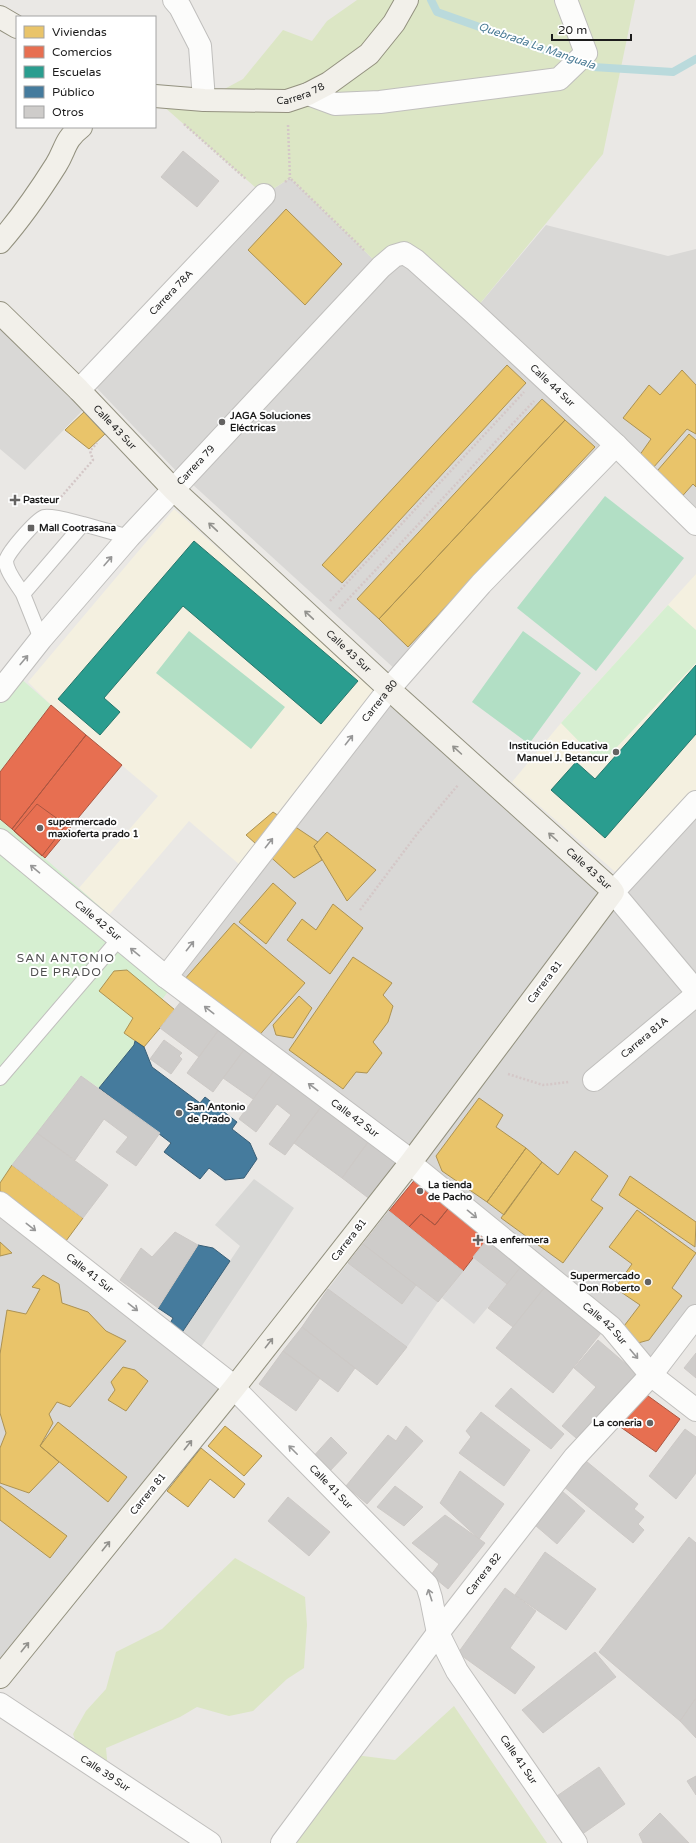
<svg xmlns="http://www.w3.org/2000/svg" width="696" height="1843" viewBox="0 0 696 1843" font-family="'Varela Round',sans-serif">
  <rect width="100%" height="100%" fill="#eae8e5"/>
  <path fill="#d9d8d6" d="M290,178L381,267L179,474L91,382L264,195Z
    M546,225L668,256L696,249V524L473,312Z
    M404,254L614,445L397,671L191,483Z
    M0,328L83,410L25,470L0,449Z
    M389,698L621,894L696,810V1316L651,1375L611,1327L166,977Z
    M0,1204L227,1381L0,1677Z"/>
  <path fill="#f4f0e0" d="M174,509L377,691L247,871L189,821L109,915L79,888L158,796L51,705L28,682Z
    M696,574V798L620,876L512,782L561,723Z"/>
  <path fill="#d8d8d6" d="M254,1179L294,1208L199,1350L181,1334L240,1246L215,1225Z"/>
  <path fill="#dce6c5" d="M357,0H635L603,154L473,312L415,260L381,267L290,178L264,195L162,105L204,100L243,79L283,30L312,41L327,21Z
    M235,1558L305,1597L307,1625L304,1668L287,1679L253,1711L229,1716L197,1707L180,1717L106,1748L108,1770L81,1757L73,1734L86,1711L106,1689L116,1652L162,1629Z
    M454,1706L547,1843H296L355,1755L395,1760Z"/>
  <path fill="#d6efd1" d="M668,605L696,630V663L601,764L561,723Z
    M10,669L51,705L0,772V681Z
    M0,819L163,962L169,990L137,1035L134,1045L99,1088L81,1076L0,1183Z"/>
  <path fill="#b2dfc5" d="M605,496L684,558L596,671L517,608Z
    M189,631L285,707L251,749L156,673Z
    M523,631L581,673L529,744L472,702Z"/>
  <path fill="#dad9d8" d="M473,1257L507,1284L474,1324L442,1298Z
    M348,1263L402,1303L416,1285L438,1302L407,1347L328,1289Z"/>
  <path fill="#e9c46a" stroke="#ac9253" d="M286,209L342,264L305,305L248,250Z
    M507,365L526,383L342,583L322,565Z
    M682,370L696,385V434L687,429L653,468L639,456L651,439L623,418L649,385L660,395Z
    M542,399L565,420L379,619L357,599Z
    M85,411L106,433L89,449L65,430Z
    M565,420L595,447L408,647L379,619Z
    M689,434L696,440V487L693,484L678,501L651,478Z
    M273,812L318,842L314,846L322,860L294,878L246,835Z
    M327,832L376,870L347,901L314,846Z
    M273,883L296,903L266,944L239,922Z
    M333,904L363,928L330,974L287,940L302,919L316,930Z
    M234,923L305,983L256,1039L184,980Z
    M353,957L392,983L383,995L393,1006L388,1022L373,1042L382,1053L367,1073L356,1072L343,1089L289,1050Z
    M127,970L175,1010L144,1047L124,1033L133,1018L99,991L114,971Z
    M299,996L312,1008L293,1038L276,1035L273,1025Z
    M479,1098L503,1115L496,1127L526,1148L487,1202L442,1171L436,1156Z
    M526,1148L542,1162L504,1215L487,1202Z
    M575,1151L608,1176L591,1200L603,1208L563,1263L501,1218L542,1162L558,1175Z
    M12,1165L83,1218L63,1245L0,1202V1183Z
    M630,1176L696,1222L695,1247L619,1195Z
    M637,1210L696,1253L672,1288L682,1296L649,1340L638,1343L621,1330L640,1305L615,1288L632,1264L609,1247Z
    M0,1242L12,1253L0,1256Z
    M43,1275L59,1284L62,1303L88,1312L106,1331L126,1341L70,1407L57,1402L49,1414L53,1423L40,1446L59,1462L29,1493L0,1483V1448L6,1433L0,1413V1354L7,1310L26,1314L40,1289L32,1287Z
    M123,1367L135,1370L148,1381L126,1411L108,1400L115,1390L111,1382Z
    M58,1422L127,1477L108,1502L40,1446Z
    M225,1426L262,1456L244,1476L208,1446Z
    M201,1448L245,1484L234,1498L210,1479L188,1507L167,1491Z
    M0,1486L67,1536L50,1558L0,1520Z"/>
  <path fill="#e76f51" stroke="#aa5641" d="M51,705L86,735L12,829L0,819V772Z
    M86,735L122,765L45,858L12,829Z
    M37,804L66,825L42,856L14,831Z
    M417,1177L451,1205L435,1225L421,1214L409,1227L389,1211Z
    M451,1205L489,1237L463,1271L409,1227L421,1214L435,1225Z
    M644,1393L680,1419L656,1452L619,1426Z"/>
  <path fill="#2a9d8f" stroke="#26766c" d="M194,541L358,681L321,724L183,606L104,698L120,712L100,735L58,699Z
    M696,665V734L605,838L551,790L576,762L595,779Z"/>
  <path fill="#457b9d" stroke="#395e76" d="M135,1041L144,1047L152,1067L200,1103L205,1097L237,1122L232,1129L250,1143L257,1159L244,1178L225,1180L209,1168L200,1179L164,1152L171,1143L99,1088L134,1045Z
    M198,1245L213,1248L230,1261L181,1334L168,1327L173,1318L158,1308Z"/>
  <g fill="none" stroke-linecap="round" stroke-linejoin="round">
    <path stroke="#badadc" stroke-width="8" d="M431,0L437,12L593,67L673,72L696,59"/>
  </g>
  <path fill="#ceccca" stroke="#cdc9c6" d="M183,151L219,181L197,207L161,177Z
    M182,1000L220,1028L199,1057L160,1028Z
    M220,1028L246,1047L213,1092L187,1073Z
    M164,1040L182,1053L179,1056L182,1059L171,1074L150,1059Z
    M246,1047L276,1068L253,1099L223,1078Z
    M276,1068L324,1103L285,1155L269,1144L291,1115L277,1104L256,1132L239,1119Z
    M81,1076L160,1133L136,1166L116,1152L128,1137L104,1119L75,1160L37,1133Z
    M324,1103L371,1138L342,1178L294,1143Z
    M37,1133L108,1185L83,1218L12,1165Z
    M371,1138L405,1164L375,1203L342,1178Z
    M389,1211L463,1271L438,1302L363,1244Z
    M175,1232L198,1245L158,1308L120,1280L141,1248L152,1257Z
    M489,1237L523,1264L507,1284L473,1257Z
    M363,1244L416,1285L402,1304L348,1263Z
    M523,1264L548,1283L513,1327L488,1308Z
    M548,1283L605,1328L553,1393L496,1348Z
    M328,1289L407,1347L377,1385L302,1327Z
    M302,1327L355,1368L338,1392L283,1351Z
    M598,1340L640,1376L582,1443L562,1426L596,1387L574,1368Z
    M283,1351L320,1378L296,1411L259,1384Z
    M696,1353V1378L684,1368Z
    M511,1388L564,1434L551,1449L495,1406Z
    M481,1412L530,1450L504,1486L459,1453L471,1437L466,1431Z
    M406,1426L423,1441L367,1504L346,1486L388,1435L396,1441Z
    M685,1429L696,1437V1473L676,1499L649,1476Z
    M331,1437L347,1453L328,1473L311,1459Z
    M580,1456L638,1504L634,1509L644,1517L638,1524L644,1530L633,1543L558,1482Z
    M460,1471L504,1504L479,1539L440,1503Z
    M547,1478L585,1511L557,1544L521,1513Z
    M395,1486L423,1507L404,1526L377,1507Z
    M288,1497L330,1532L309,1556L268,1521Z
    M445,1515L485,1543L448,1589L431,1575L439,1564L412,1543Z
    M689,1537L696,1543V1698L680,1721L599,1652Z
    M545,1552L596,1589L566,1630L515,1595Z
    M505,1588L536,1611L510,1648L535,1667L515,1694L458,1653Z
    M595,1652L616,1677L543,1733L522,1710Z
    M696,1698V1738L680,1721Z
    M599,1767L625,1804L581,1835L554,1798Z
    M696,1776V1795L687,1781Z
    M660,1813L689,1843H643L639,1834Z"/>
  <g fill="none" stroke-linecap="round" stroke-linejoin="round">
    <g stroke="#c0bfbd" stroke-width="16">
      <path id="lane" d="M23,594C18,585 6,572 6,561C6,554 36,520 44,517C52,515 74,522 83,524
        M41,639L23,594L83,524L129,537
        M0,1078L119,939"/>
    </g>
    <g stroke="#c0bfbd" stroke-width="24">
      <g id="street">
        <path d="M174,0L180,7L200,46L204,100"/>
        <path d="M308,94L335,104L380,102L559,79L586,53L566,0"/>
        <path id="s1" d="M79,390L264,195"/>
        <path id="s2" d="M0,691L41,639L129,537L381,267L394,256L404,253L415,260L473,312L616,445L696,524"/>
        <path d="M696,802L613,892L696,991"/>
        <path id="s3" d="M0,840L166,977L409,1159L415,1167L611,1327L651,1375L696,1410"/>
        <path id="s4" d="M166,977L389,689L481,584L616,445"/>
        <path id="s5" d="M594,1080L696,995"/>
        <path id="s6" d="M0,1203L227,1381L427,1585L431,1598L438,1633L457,1671L576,1843"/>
        <path id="s7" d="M0,1704L210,1843"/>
        <path id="s8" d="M282,1843L438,1633L574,1458L651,1375L696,1316"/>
      </g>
    </g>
    <g stroke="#93917f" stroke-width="24">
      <g id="secondary">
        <path d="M0,17L17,27"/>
        <path id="s9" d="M155,96L204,100L287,101L308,94L329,83L369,54L394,23L407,0"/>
        <path d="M0,242C21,218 39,192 56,165C66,149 64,140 81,127"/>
        <path id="s10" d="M0,313L79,390L174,490L389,689L610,888L613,892L411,1162L234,1388L0,1677"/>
      </g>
    </g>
    <path stroke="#d4c7c7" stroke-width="2.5" stroke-dasharray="2 2" stroke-linecap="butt" d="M184,124L246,179
      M288,125L290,178
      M285,182L290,178L364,250
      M61,497L93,460L90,451L97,443
      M330,601L524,392
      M339,609L534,401
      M360,910L417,834L458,785
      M508,1074L543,1085L569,1082"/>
    <use href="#lane" stroke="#fcfcfb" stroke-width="14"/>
    <use href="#street" stroke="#fcfcfb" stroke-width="22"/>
    <use href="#secondary" stroke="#f2f0ea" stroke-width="22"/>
  </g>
  <defs><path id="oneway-shaft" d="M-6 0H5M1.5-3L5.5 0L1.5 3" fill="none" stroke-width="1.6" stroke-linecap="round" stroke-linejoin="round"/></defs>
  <g stroke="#92918d">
    <use href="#oneway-shaft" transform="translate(213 527) rotate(-137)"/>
    <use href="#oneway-shaft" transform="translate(309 615) rotate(-137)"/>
    <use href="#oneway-shaft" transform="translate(457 750) rotate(-138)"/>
    <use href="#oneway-shaft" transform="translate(553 837) rotate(-138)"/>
    <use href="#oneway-shaft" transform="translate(269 1343) rotate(-52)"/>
    <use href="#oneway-shaft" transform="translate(188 1445) rotate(-51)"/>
    <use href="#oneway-shaft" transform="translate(106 1546) rotate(-51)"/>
    <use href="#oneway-shaft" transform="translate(25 1647) rotate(-51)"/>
  </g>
  <g stroke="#979797">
    <use href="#oneway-shaft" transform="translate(108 561) rotate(-49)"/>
    <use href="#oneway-shaft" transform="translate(24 660) rotate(-50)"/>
    <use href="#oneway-shaft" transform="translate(349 740) rotate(-52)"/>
    <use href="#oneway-shaft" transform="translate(269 843) rotate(-52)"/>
    <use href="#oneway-shaft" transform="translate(35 869) rotate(-140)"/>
    <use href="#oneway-shaft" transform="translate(190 946) rotate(-52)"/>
    <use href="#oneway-shaft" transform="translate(135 952) rotate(-141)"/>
    <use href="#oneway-shaft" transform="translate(209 1010) rotate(-142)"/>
    <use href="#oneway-shaft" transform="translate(313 1087) rotate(-143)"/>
    <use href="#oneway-shaft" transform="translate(472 1214) rotate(39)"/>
    <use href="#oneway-shaft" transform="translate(31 1227) rotate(38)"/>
    <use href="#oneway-shaft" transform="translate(133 1307) rotate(38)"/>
    <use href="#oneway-shaft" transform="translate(634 1354) rotate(50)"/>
    <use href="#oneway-shaft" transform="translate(293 1450) rotate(-135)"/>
    <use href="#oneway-shaft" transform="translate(430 1595) rotate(-108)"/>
  </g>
  <g fill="#646362" stroke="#fff" stroke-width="1.5">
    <circle cx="222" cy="422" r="4"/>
    <path d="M13 494h4v4h4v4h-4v4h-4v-4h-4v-4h4z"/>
    <rect x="27" y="524" width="8" height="8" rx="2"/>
    <circle cx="616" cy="752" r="4"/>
    <circle cx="40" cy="828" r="4"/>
    <circle cx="179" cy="1113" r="4"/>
    <circle cx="420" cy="1191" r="4"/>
    <path d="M476 1234h4v4h4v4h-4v4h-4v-4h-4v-4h4z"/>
    <circle cx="648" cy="1282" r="4"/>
    <circle cx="650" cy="1423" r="4"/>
  </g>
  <g text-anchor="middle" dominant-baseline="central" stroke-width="4" stroke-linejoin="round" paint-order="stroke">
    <g font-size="10" fill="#1c1c1c" stroke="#fff">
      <text stroke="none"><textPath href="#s9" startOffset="147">Carrera 78</textPath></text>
      <text stroke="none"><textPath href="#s1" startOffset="134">Carrera 78A</textPath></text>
      <text stroke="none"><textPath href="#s2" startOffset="797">Calle 44 Sur</textPath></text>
      <text stroke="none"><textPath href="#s10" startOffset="162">Calle 43 Sur</textPath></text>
      <text stroke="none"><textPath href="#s2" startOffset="299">Carrera 79</textPath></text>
      <text stroke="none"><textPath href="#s10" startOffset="486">Calle 43 Sur</textPath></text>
      <text stroke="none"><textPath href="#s4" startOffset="349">Carrera 80</textPath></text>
      <text stroke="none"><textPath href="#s10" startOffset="810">Calle 43 Sur</textPath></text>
      <text stroke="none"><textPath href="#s3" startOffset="127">Calle 42 Sur</textPath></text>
      <text transform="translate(545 982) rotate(-53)">Carrera 81</text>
      <text stroke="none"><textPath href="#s5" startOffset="66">Carrera 81A</textPath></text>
      <text stroke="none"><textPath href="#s3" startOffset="451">Calle 42 Sur</textPath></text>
      <text transform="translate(349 1240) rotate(-52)">Carrera 81</text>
      <text stroke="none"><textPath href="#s6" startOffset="114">Calle 41 Sur</textPath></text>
      <text stroke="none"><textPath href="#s3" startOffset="775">Calle 42 Sur</textPath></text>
      <text stroke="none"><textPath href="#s6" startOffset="437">Calle 41 Sur</textPath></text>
      <text transform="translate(148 1494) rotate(-51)">Carrera 81</text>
      <text stroke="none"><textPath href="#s8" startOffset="336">Carrera 82</textPath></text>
      <text stroke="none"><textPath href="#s6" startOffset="774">Calle 41 Sur</textPath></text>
      <text stroke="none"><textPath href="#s7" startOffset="126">Calle 39 Sur</textPath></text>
    </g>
    <g font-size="10" font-weight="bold" fill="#1c1c1c" stroke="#fff" text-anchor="start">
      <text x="230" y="416">JAGA Soluciones<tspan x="230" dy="12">Eléctricas</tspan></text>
      <text x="23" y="500">Pasteur</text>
      <text x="39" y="528">Mall Cootrasana</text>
      <text x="608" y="746" text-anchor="end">Institución Educativa<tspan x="608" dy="12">Manuel J. Betancur</tspan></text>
      <text x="48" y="822">supermercado<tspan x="48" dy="12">maxioferta prado 1</tspan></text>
      <text x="187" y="1107">San Antonio<tspan x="187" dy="12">de Prado</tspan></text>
      <text x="428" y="1185">La tienda<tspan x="428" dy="12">de Pacho</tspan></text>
      <text x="486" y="1240">La enfermera</text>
      <text x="640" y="1276" text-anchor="end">Supermercado<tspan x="640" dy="12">Don Roberto</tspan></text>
      <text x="642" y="1423" text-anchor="end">La coneria</text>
    </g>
    <g font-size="11" font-style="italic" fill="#4a7b95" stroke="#fff">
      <text transform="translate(537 46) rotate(19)">Quebrada La Manguala</text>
    </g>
    <g font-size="12" letter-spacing="1" fill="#4f4f4f" stroke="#fff">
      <text x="66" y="958">SAN ANTONIO<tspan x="66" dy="14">DE PRADO</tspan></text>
    </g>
  </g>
  <rect x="16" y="16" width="140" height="112" fill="#ffffff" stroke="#a4a4a4"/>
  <rect x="24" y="26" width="20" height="12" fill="#e9c46a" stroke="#a4a4a4"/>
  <text x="52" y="36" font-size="12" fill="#1c1c1c">Viviendas</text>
  <rect x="24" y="46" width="20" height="12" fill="#e76f51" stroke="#a4a4a4"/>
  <text x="52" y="56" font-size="12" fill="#1c1c1c">Comercios</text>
  <rect x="24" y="66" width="20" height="12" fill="#2a9d8f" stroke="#a4a4a4"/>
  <text x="52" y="76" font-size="12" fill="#1c1c1c">Escuelas</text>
  <rect x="24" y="86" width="20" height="12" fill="#457b9d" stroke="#a4a4a4"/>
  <text x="52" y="96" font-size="12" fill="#1c1c1c">Público</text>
  <rect x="24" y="106" width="20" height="12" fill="#ceccca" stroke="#a4a4a4"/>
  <text x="52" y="116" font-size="12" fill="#1c1c1c">Otros</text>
  <path d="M552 34v6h79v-6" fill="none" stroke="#1c1c1c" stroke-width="2"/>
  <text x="558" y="34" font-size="12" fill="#1c1c1c" stroke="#ffffff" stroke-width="3" paint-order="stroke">20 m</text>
</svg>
